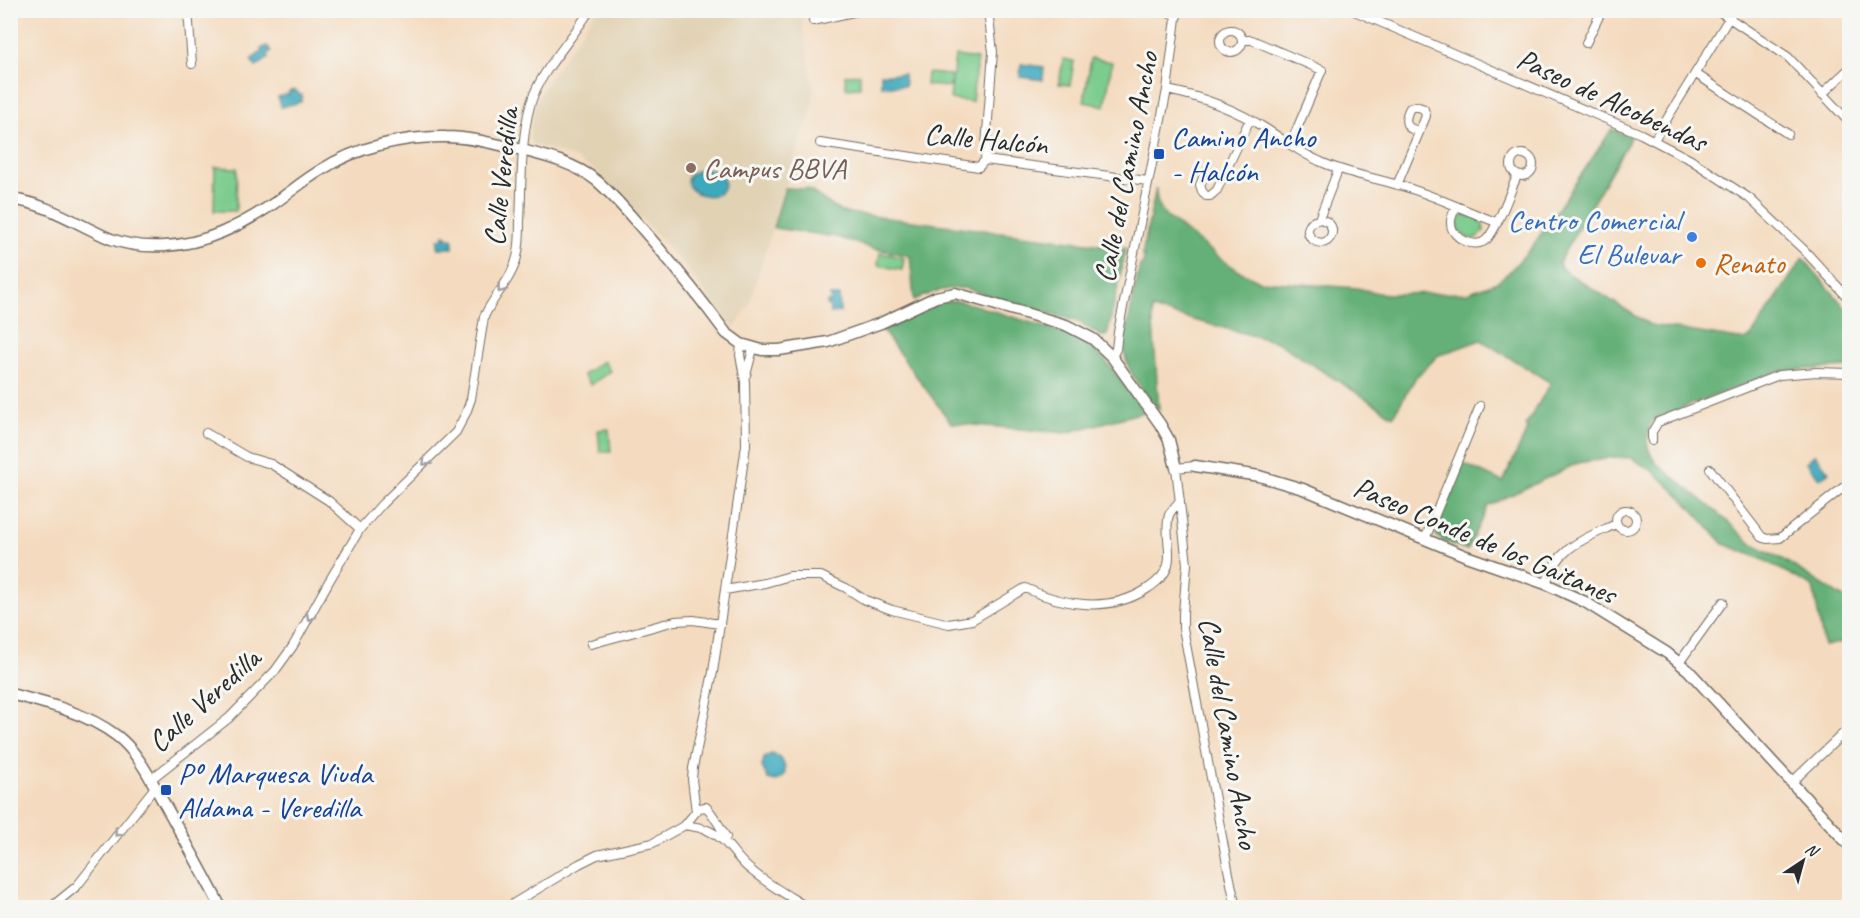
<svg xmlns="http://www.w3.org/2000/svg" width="1860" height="918" viewBox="0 0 1860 918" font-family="Caveat,sans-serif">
  <rect width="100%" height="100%" fill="#f6f6f2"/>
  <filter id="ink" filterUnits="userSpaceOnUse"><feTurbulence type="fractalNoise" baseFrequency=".0167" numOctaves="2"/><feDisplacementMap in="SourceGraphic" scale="12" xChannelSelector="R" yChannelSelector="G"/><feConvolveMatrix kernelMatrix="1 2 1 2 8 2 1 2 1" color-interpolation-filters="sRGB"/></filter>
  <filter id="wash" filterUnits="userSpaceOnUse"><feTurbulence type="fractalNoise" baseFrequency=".008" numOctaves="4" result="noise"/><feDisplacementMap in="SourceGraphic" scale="24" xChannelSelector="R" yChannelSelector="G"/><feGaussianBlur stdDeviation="1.35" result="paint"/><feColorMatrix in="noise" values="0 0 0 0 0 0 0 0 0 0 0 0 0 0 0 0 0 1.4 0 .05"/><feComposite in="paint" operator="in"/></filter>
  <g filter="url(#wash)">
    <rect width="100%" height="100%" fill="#f4dbbf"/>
    <path fill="#e1d2b4" d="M596,11H800L814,92L812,109L791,167L749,305L734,329L684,265L659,237L594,170L574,158L533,145L530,139L532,119L535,105L543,88Z"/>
    <path fill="#7ccc8d" stroke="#547c5c" stroke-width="1.5" d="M955,56L977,59L972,102L950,99Z
      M1091,58L1112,62L1105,106L1084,102Z
      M1063,59L1074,61L1070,85L1059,84Z
      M927,73L951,75L950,87L926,85Z
      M860,74V87L846,88L845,75Z
      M215,167L237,168L236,211H214Z
      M1464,215L1476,217L1483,224L1484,231L1476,238L1470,239L1459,232C1457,224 1457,220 1464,215Z
      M880,253L904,258L902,270L878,265Z
      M603,361L610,371L591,385L583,375Z
      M609,429L611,452H600L598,430Z"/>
    <path fill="#65b078" stroke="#486e52" stroke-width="1.5" d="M1612,129L1631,137L1562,256L1559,264L1563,270L1650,325L1745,340L1750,338L1803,258L1849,312V367L1779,371L1661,416L1652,421C1645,439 1645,447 1656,463L1718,513L1751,543L1782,559L1842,597L1849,600V641L1824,646L1813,587L1764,560L1724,544L1685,501L1653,471L1631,458L1614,457L1578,463L1488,506L1467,550L1442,540L1436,535L1438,524L1462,463L1503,482L1528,428L1525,426L1551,383L1481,340L1439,355L1416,377L1393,416L1277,342L1152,309L1159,410C1143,390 1123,370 1124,343L1140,265H1143L1144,256L1142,255L1156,188C1156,200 1158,207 1166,216L1220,258L1239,271L1260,281L1357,288L1382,294L1467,293L1497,282L1508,273L1532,247Z
      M785,188L808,189L841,212L1126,248L1108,332L1106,336H1101L1079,322L964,288C945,287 931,293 914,300L910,256L871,248L837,237L773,228Z
      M957,301L971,304L1074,336L1090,346L1106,361L1144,412L1065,433L951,423L882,330L938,302Z"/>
    <path fill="#3da9bd" stroke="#346a74" stroke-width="1.5" d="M267,46L271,51L267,55L269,58L256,67L251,60L263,51L261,49Z
      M1021,64L1044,67L1043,80L1020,77Z
      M881,74H904L905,86H881Z
      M293,90L298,92L299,95H302L301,102L281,107L278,97L289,94V92Z
      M706,169C717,171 726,175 724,187L719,194C691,203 671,172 706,169Z
      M444,235L447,236L449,239H453V248H438V239H443Z
      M830,296H839L840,312L830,313V307L827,305V302H831Z
      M1815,454L1829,472L1820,479L1806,462Z
      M771,754L779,756C786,765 789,777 776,781L768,779L762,767L764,758Z"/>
  </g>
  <g filter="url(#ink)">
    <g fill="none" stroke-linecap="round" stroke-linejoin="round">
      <g stroke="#71695f" stroke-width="10">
        <path id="street" d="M188,10L192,64
          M1163,10L1177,16
          M1352,10L1641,134L1691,160L1749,198L1804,250L1850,300
          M1717,10L1788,57L1850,123
          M813,21L862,10
          M1220 41a11 11 0 1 1 22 0a11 11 0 1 1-22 0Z
          M1242,40H1252L1322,70L1290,145
          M1586,43L1602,10
          M1696,74L1788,134
          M1167,90C1203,97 1237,110 1268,130C1285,141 1301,153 1319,161C1344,173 1371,177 1398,185C1432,194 1463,210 1496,222
          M1822,94L1850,68
          M1654,140L1734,10
          M820,143L979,167L985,160L1148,181
          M1511 165a11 11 0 1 1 22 0a11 11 0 1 1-22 0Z
          M985,160L993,52L988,10
          M1222,178C1217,173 1213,172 1205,174L1200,185L1202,191L1206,196H1210L1217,190L1250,119
          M1397,185L1426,116L1424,109L1416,106L1410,108C1404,119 1404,130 1419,130
          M1456,206C1454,212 1450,218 1451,224C1452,239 1476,250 1487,239C1498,227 1510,192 1517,176
          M1319,219C1327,220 1335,226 1331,236C1322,255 1292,229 1319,219L1338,170
          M1112,357L1116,349L1118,332L1167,90L1177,10
          M746,375L753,349
          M206,433L247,457L271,464L329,501L360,529
          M1652,441V432L1658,422L1779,375L1817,372L1850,373
          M1195,466L1176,468L1187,564L1183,613V628L1228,869L1236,908
          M1710,469L1762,537L1767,539L1780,538L1850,482
          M1616 520a10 10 0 1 1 20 0a10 10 0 1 1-20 0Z
          M1425,539L1480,406
          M1546,584C1557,547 1584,539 1616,524
          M725,590L765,583L790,576H821L846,588L865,600L892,610L949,624L972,620L1025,588C1064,606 1110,613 1147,589C1156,583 1165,576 1168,565C1172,549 1164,531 1169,515C1171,510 1177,505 1180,500
          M591,644L675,621L693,620L720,624
          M1679,663L1723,602
          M150,780L229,718L275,671L293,646L328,583L360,529L382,504L456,432L466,413L471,399L484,317C493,296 512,280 517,257C520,246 520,233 520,221C522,183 520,129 534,94C545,67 574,36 590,10
          M1791,783L1850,727
          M696,812L692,779L693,768L713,672L746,445L745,382L740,355L741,344
          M701,828L685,825L699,808L706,807C713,813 721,829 726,837
          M707,830C729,839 734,858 752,871C769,885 789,896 808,908
          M50,908L77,886L155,787
          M506,908L579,864L597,855L653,843L685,825"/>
      </g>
      <g stroke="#71695f" stroke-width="13">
        <path id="secondary" d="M10,199C47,203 78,225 111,239C127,245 148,247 165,246C205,244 240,226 273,204C289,193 304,180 321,170C356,147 405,136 446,137C470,137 495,144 518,149C545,156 575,163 597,181C612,194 625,209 638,224C669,259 698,295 726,333L741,344L762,350H779L828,342L881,323L936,297L955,293L1066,325L1093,339L1112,357L1160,424L1169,440L1176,468
          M1195,466L1259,476L1303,489L1466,556L1546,584L1585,602L1667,653L1689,671L1850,846
          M10,694C46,703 87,713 117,736C138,752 151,780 164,803C183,837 203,872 221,908"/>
      </g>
      <use href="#street" stroke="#fff" stroke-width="8"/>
      <use href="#secondary" stroke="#fff" stroke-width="10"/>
    </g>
    <defs><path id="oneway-chevron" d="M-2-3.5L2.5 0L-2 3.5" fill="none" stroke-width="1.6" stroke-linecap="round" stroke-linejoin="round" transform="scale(1.5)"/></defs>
    <g stroke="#a0a0a0">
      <use href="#oneway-chevron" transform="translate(501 289) rotate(126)"/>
      <use href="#oneway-chevron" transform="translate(426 462) rotate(136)"/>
      <use href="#oneway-chevron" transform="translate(310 617) rotate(118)"/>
      <use href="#oneway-chevron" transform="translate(118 833) rotate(128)"/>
    </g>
  </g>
  <g fill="#1a4fb4" stroke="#f6f6f2" stroke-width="2">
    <rect x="1153" y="148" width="12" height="12" rx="3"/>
    <rect x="160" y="784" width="12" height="12" rx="3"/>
  </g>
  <circle fill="#8d6e63" stroke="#f6f6f2" stroke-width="2" cx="691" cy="168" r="6"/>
  <circle fill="#3f7fe0" stroke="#f6f6f2" stroke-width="2" cx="1692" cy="237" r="6"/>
  <circle fill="#e8710a" stroke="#f6f6f2" stroke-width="2" cx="1701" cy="263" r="6"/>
  <g text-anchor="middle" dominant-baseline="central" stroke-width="6" stroke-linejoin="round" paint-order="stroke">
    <g font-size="30" fill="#2b2b2b" stroke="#f6f6f2">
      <text transform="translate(1612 100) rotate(25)">Paseo de Alcobendas</text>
      <text transform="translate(986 139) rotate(5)">Calle Halcón</text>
      <text transform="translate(1126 167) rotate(-79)">Calle del Camino Ancho</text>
      <text transform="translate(501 177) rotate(-84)">Calle Veredilla</text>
      <text transform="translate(1485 540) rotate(23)">Paseo Conde de los Gaitanes</text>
      <text transform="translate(204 700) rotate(-42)">Calle Veredilla</text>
      <text transform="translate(1229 733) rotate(80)">Calle del Camino Ancho</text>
    </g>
    <g font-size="30" fill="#164399" stroke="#f6f6f2" text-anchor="start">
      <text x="1171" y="137">Camino Ancho<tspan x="1171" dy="34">- Halcón</tspan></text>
      <text x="178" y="773">Pº Marquesa Viuda<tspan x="178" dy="34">Aldama - Veredilla</tspan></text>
    </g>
    <g font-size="30" fill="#785e54" stroke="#f6f6f2" text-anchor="start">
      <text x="703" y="168">Campus BBVA</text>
    </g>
    <g font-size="30" fill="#366cbe" stroke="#f6f6f2" text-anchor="end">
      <text x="1680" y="220">Centro Comercial<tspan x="1680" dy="34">El Bulevar</tspan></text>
    </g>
    <g font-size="30" fill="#c56008" stroke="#f6f6f2" text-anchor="start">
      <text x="1713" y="263">Renato</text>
    </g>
  </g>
  <rect width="1860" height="918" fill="none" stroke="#f6f6f2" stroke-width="36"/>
  <g transform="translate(1803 861) rotate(36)" stroke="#f6f6f2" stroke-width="4.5" paint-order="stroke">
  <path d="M0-4.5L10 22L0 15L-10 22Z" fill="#2b2b2b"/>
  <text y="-9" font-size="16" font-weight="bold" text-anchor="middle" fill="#2b2b2b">N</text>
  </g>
</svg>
